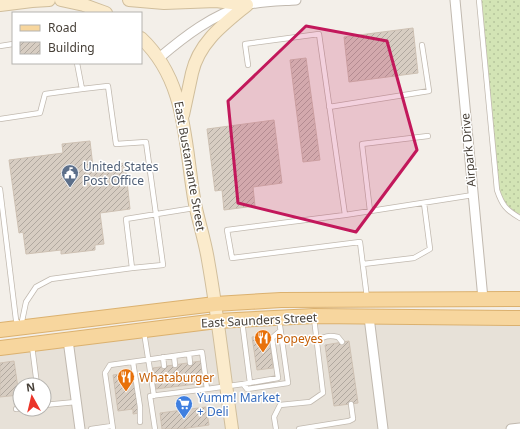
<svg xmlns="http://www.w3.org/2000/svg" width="520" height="429" viewBox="0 0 520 429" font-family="'Noto Sans',sans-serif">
  <defs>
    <pattern id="grass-dots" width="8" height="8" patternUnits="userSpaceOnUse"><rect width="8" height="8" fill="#d3e4b5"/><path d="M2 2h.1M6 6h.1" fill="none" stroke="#b6c59c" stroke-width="1.8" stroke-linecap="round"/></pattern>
    <pattern id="building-hatch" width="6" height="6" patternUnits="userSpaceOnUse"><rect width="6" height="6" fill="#d7cdc2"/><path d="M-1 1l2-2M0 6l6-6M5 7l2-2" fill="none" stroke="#b0a89f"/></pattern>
  </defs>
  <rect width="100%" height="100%" fill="#f3efe9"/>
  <path fill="#e7e1d8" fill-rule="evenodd" d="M520,318V429H0V348L170,326ZM20,385H44V409H20Z"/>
  <path fill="url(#grass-dots)" d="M481,0H520V214C508,211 503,199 498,188Z"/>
  <path fill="url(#building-hatch)" stroke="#cec1b3" d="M413,28L418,73L349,82L344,37Z
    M306,58L320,160L303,162L290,60Z
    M274,120L282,183L253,187L255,206L224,210L222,190L215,191L207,129Z
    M90,141L93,167L125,163L130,209L100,213L104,244L95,245V250L61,254V250L26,254L23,232L19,233L9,160L63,153L62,144Z
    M269,335L273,368L257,370L252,337Z
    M349,341L358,403L334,406L325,345Z
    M14,361L19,395L0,397V363Z
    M201,361L204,383L156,389L153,368Z
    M133,372L139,413L133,414V409L118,411L113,375Z
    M206,407L209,425L181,429H162L160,413Z"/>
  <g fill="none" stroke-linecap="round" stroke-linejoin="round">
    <g stroke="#c1b9af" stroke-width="6">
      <path id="lane" d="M479,0L497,190C502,205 506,210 520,218
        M0,46L13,44
        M248,65L245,44L319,34L345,215L473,195
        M82,89L108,86L116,144L146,142L163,265L132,268
        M329,107L429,91L422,45
        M0,119L40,113L45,94L82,89L77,63
        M0,189L16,320L20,326
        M370,211L362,144L428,136
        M345,215L227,230L232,258L360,242L367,298
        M363,264L414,258L430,249L424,203
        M242,321L250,383
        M21,326L26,302L36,287L51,279L132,268L126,219L194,208
        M144,332L154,396
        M317,341C324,336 329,335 338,337L342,342
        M32,346L37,385
        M189,354L190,363
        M174,356L175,365
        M163,357L164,366
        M133,362L140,407V422
        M243,384L278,378L272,338L280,331
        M207,389L243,384L247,389L288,383L279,319
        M44,405L76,402
        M16,409H20
        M91,429L112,426
        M113,429L105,373L110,365L202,352L207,389L150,396L155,429
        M276,429L274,417L280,405L310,402L323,393L314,318
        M299,429L349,421L353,419L351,404"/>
    </g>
    <g stroke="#c1b9af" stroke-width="11">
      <path id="street" d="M455,0L483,299
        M159,58C185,36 212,15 246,5C261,1 280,1 296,0
        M369,317L383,429
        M68,340L80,429
        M511,429L520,428"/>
    </g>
    <g stroke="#d0be9c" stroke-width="14">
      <path id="secondary" d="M61,0L84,5L106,13
        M129,0L164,3L216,1L247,5
        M0,5L32,1L49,0
        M141,38C188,82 184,145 195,204C199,223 205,241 208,260C218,316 224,373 232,429
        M183,115C186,101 189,87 192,73C199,42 224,24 247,5"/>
    </g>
    <g stroke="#dbb16f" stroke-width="16">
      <path id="primary" d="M0,330L215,304L281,300L520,299
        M0,348L217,321L314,316L520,318"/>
    </g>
    <use href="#lane" stroke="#fff" stroke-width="4.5"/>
    <use href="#street" stroke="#fff" stroke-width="9"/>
    <use href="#secondary" stroke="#fbebcc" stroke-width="12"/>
    <use href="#primary" stroke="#f7d69e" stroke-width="14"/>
  </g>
  <path fill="#c2185b" fill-opacity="0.2" stroke="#c2185b" stroke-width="3" stroke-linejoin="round" d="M306,26L387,41L417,150L356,232L238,203L228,101Z"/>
  <defs>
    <g id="civic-pin" transform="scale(0.9)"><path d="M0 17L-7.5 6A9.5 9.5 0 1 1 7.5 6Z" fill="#5c6f8a" stroke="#fff"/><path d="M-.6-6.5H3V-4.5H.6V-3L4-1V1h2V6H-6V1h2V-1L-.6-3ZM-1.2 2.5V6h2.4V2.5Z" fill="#fff"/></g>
    <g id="restaurant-pin" transform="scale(0.9)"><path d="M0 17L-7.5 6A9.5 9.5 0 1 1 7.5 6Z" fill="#e8710a" stroke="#fff"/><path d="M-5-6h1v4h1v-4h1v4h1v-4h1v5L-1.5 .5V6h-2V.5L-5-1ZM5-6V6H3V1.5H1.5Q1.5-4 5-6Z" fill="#fff"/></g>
    <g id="supermarket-pin" transform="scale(0.9)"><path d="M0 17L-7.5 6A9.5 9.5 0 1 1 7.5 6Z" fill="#3f7fe0" stroke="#fff"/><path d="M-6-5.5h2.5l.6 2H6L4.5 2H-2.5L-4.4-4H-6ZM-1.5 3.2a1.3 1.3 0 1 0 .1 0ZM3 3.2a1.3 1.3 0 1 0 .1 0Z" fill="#fff"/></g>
  </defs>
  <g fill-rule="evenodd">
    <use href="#civic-pin" x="70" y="173"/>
    <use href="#restaurant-pin" x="263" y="338"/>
    <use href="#restaurant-pin" x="126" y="377"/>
    <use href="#supermarket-pin" x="184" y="404"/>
  </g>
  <g text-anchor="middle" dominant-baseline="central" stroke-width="3" stroke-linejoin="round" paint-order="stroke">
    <g font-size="12" fill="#474038" stroke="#fff">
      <text transform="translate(468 150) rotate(-95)">Airpark Drive</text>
      <text transform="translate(190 166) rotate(80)">East Bustamante Street</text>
      <text transform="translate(259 320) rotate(-3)">East Saunders Street</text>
    </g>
    <g font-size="12" fill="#4e5e75" stroke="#fff" text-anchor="start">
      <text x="83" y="166">United States<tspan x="83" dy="14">Post Office</tspan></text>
    </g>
    <g font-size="12" fill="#c56008" stroke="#fff" text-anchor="start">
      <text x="276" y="338">Popeyes</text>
      <text x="139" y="377">Whataburger</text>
    </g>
    <g font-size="12" fill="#366cbe" stroke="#fff" text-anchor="start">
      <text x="197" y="397">Yumm! Market<tspan x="197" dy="14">+ Deli</tspan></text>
    </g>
  </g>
  <rect x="12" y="12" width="130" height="52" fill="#ffffff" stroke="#b5b3af"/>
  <rect x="20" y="25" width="20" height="6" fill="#f7d69e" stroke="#b5b3af"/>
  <text x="48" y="32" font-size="12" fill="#474038">Road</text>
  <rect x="20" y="42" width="20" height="12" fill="url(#building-hatch)" stroke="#b5b3af"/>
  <text x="48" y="52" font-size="12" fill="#474038">Building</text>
  <g transform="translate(32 397) rotate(352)"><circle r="19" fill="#ffffff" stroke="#b5b3af"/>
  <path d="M0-3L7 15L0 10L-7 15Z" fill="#eb3529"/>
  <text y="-6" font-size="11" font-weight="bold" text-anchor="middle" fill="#474038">N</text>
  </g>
</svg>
